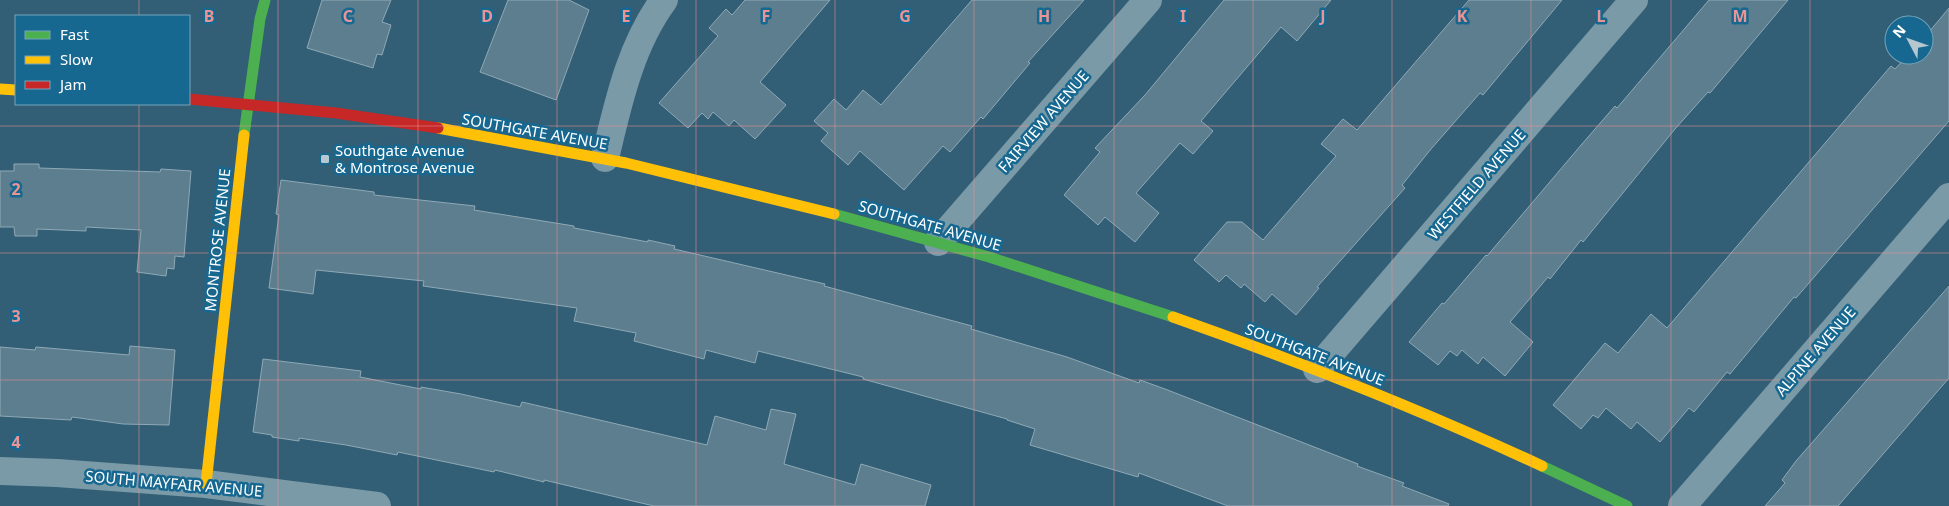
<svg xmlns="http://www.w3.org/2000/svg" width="1949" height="506" viewBox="0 0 1949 506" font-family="'Noto Sans',sans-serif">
  <rect width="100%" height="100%" fill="#325f75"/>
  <path fill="#5c7e8e" stroke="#8fa9b6" d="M322,0H391L382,22L391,25L382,55L377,54L373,68L307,48Z
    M508,0H569L589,10L556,100L480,72Z
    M745,0H830L760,82L786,105L755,139L734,120L729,126L713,112L708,119L702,113L688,128L659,103L718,36L709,28L726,9L732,15Z
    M972,0H1084L1028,62L1030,63L983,119L981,117L950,152L943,146L904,190L860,151L848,165L821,141L828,133L814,121L834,99L846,110L863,90L881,105Z
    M1224,0H1331L1297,41L1281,27L1201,121L1213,131L1193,154L1180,143L1136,193L1159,213L1135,242L1105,217L1098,225L1064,195L1100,152L1095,148L1145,95Z
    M1469,0H1562L1483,95L1480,93L1431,149L1402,185L1405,188L1317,287L1319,288L1296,315L1272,294L1265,302L1244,284L1241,288L1226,275L1219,282L1194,260L1227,222H1242L1263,240L1336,156L1321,144L1343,119L1357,130Z
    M1709,0H1788L1710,93L1708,92L1675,129L1583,242L1581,240L1550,279L1548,277L1510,322L1533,342L1505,376L1483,357L1478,364L1462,350L1457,356L1450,351L1438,365L1409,342L1442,303L1444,304L1486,255L1487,256L1582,144L1615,106L1617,108Z
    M1949,8V121L1796,298L1794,297L1730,374L1727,372L1694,412L1689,408L1660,442L1637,422L1631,429L1606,408L1598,418L1593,415L1581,429L1553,405L1605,343L1618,353L1651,314L1667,328L1891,66L1895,69L1908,55H1924V38Z
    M14,164H39V168L160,172L161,169L191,171L184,257L175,256L174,269L167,268L166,276L137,272L141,230L86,227V231L37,229V236H15L14,227H0V171H14Z
    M281,180L374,192V195L475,206L474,210L574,226V228L648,242V240L675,246L674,249L825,284L824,286L972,326L971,329L1067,357L1139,383L1140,380L1165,389L1358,464L1357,466L1404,483L1402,486L1449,504L1448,506H1228L1139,473L1138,477L1030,445L1035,429L1007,420V419L863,379V377L758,351L755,363L706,350L704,359L634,341L636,333L574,321L577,308L423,286L424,281L316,270L313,294L269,288L279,215L276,214Z
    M1949,286V378L1838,506H1765L1785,483L1782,480L1796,461Z
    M130,346L175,350L169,425L123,424L72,417L71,420L0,416V347L35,350L36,347L129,355Z
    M263,359L361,371L360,377L421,389V387L461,394L520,407L522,402L707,445L715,416L766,430L771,409L796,414L784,464L855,485L861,464L931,485L925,506H654L544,480V482L495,470L494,472L398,452L397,455L346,445L299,438V441L272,437V435L253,432Z"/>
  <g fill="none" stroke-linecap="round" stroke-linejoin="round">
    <path stroke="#7a9aa8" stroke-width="28" d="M605,158C618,104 630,46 664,0
      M938,242L1148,0
      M1317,369L1634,0
      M0,471L57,473L206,484L377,506
      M1682,506L1949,197"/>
    <path stroke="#4caf50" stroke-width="11" d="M244,135L260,19L265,0
      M834,214L989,257L1173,317
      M1542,466L1627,506"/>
    <path stroke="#ffc107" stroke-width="11" d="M0,89L16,90
      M438,128L626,163L834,214
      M1173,317C1298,361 1422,410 1542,466
      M206,484L244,135"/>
    <path stroke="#c62828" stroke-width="11" d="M189,99L336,113L438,128"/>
  </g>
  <path fill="none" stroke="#ea9494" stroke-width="1" stroke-opacity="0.55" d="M139,0V16M278,0V506M418,0V506M557,0V506M696,0V506M835,0V506M974,0V506M1114,0V506M1253,0V506M1392,0V506M1531,0V506M1671,0V506M1810,0V506M139,104V506M0,126H1949M0,253H1949M0,380H1949"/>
  <rect fill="#b7c7cf" stroke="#176890" stroke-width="2" x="320" y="154" width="10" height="10" rx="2.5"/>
  <g text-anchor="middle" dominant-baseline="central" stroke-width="5" stroke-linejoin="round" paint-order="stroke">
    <g font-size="15" fill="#fff" stroke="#176890">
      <text transform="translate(1043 121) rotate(-49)">FAIRVIEW AVENUE</text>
      <text transform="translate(535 131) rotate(10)">SOUTHGATE AVENUE</text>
      <text transform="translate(1476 184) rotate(-49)">WESTFIELD AVENUE</text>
      <text transform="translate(930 225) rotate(16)">SOUTHGATE AVENUE</text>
      <text transform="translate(217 240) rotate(-84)">MONTROSE AVENUE</text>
      <text transform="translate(1815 351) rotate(-49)">ALPINE AVENUE</text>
      <text transform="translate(1315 354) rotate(21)">SOUTHGATE AVENUE</text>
      <text transform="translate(174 483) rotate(5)">SOUTH MAYFAIR AVENUE</text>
    </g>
    <g font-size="15" fill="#fff" stroke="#176890" text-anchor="start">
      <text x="335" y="150">Southgate Avenue<tspan x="335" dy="17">&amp; Montrose Avenue</tspan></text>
    </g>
  </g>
  <g font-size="16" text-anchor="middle" font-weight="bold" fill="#ea9494" stroke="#176890" stroke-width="5" stroke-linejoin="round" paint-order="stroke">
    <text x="209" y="22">B</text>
    <text x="348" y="22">C</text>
    <text x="487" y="22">D</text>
    <text x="626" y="22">E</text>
    <text x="766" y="22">F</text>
    <text x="905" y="22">G</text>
    <text x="1044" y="22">H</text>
    <text x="1183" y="22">I</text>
    <text x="1323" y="22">J</text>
    <text x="1462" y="22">K</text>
    <text x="1601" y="22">L</text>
    <text x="1740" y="22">M</text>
    <text x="16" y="195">2</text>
    <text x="16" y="322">3</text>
    <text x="16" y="448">4</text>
  </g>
  <rect x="15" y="15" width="175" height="90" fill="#176890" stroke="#74a4bc"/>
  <rect x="25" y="31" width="25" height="8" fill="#4caf50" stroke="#74a4bc"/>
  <text x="60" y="40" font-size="15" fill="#ffffff">Fast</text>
  <rect x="25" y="56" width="25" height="8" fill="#ffc107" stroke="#74a4bc"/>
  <text x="60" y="65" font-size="15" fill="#ffffff">Slow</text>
  <rect x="25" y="81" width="25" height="8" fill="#c62828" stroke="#74a4bc"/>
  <text x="60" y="90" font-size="15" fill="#ffffff">Jam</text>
  <g transform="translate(1909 40) rotate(311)"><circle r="24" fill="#176890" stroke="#74a4bc"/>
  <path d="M0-4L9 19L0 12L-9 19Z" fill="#b7c7cf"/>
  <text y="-8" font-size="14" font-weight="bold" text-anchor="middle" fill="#ffffff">N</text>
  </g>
</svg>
